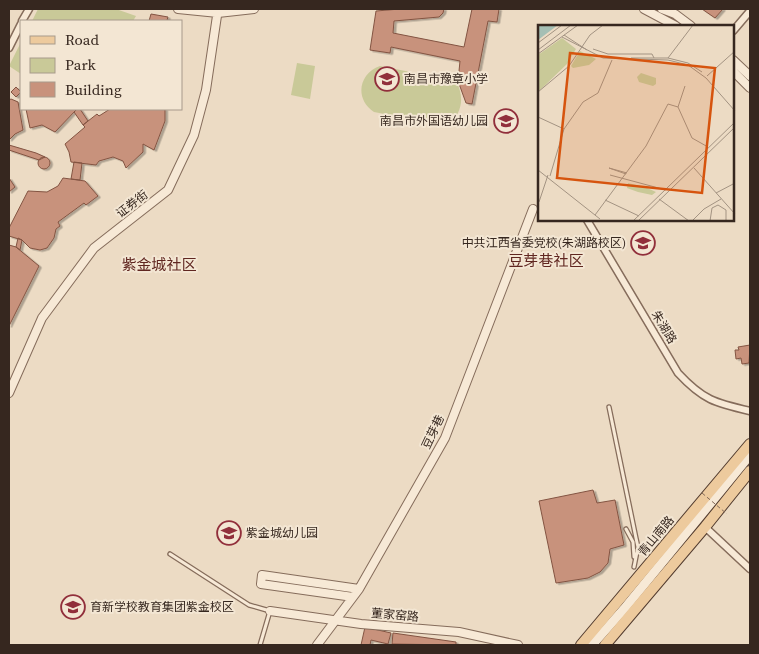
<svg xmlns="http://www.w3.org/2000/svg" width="759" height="654" viewBox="0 0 759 654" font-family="'Source Serif 4','Noto Sans SC',serif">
  <defs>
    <filter id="shadow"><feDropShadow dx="2.5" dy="1.5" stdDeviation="0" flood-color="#0004"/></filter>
  </defs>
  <rect width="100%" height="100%" fill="#ecdbc4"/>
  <path fill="#c9c998" d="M38,9H116L136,16L133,21H32Z
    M21,42V74L9,66Z
    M297,63L315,66L310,99L291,95Z
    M380,66L456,81C465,98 462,113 448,126L374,112C354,99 359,73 380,66Z"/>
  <path fill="#c8927c" stroke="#835442" filter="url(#shadow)" d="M400,9H444L443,13L439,17L394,21L393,33L464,47L472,9H499L497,22L488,21L472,104L466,103L458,81L460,61L391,47L390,53L370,50L376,11Z
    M702,9H723L715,18Z
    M151,14L168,17L167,20L175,21H149Z
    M16,87L21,92L16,97L11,92Z
    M11,99L18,102L23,130L15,134L9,140V100Z
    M26,109H77L55,132L42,125L30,128Z
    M77,109H80L88,121L83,125L74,112Z
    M110,109H165V121L154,150L143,144V152L126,168L123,161L113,157L99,161L96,165L71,162L69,152L65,144L85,127L83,125L97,114L99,116Z
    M9,145L36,153L45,157L39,160L9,150Z
    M38 163a6 6 0 1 1 12 0a6 6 0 1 1-12 0Z
    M74,162L82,163L80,180L71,179Z
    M9,178L15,187L9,192Z
    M63,178L85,181L98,196L86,205L84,203L58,222L60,226L56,229L54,238L47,248L40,250L30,248L22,240L9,236V228L28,191L47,192L58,186Z
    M18,238L22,240L20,250L16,247Z
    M9,245L16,247L39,266L9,326Z
    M750,345L749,363L742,364L741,358L736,359L735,350H739L738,347Z
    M593,490L597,503L615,500L624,545L610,549L608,563L600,572L588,578L556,583L539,501Z
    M365,627L391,633L388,644L371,640L370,645H361Z
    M393,633L456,642V645L392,644Z"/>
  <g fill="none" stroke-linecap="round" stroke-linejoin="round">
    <g stroke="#856c5b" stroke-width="5.5">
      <path id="service" d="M609,407L636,538L638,547L634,567
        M626,529L633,542L634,557
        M170,554L249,605L270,611L260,645"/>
    </g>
    <g stroke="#856c5b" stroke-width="9">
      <path id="minor" d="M22,21L29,9
        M733,31L750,11
        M9,48L21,24
        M587,220L678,373C703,400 715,403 750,411
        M705,527L750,569"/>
    </g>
    <g stroke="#856c5b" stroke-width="10">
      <path id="tertiary" d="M178,9L218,13L254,9
        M644,9L676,26
        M662,9L675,14L691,26
        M733,60L750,76
        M733,71L750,88
        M9,393L42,318L94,248L168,190L194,135L206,90L218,9
        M353,597L261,584L262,575L359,589
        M270,611L361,624L459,632L518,645
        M317,645L359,589L445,438L533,209"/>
    </g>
    <g stroke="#674e3e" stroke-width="11">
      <path id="secondary" d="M592,645L624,609L750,455"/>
    </g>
    <g stroke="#533c2f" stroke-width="12">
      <path id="primary" d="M581,645L750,444
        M605,645L705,527L750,471"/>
    </g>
    <use href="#service" stroke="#f7e9d6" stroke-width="3"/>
    <use href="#minor" stroke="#f7e9d6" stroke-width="6"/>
    <use href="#tertiary" stroke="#f7e9d6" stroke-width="8"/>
    <use href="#secondary" stroke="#f7e9d6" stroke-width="9"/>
    <use href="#primary" stroke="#edca9d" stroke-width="10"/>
    <path stroke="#856c5b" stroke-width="1" stroke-dasharray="4 2.5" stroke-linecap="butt" d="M702,493L727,514"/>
  </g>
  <defs>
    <g id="school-ring" transform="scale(1.25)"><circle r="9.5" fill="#f3e6d3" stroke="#912f3b" stroke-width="1.5"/><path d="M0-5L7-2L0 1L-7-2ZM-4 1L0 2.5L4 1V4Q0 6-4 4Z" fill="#912f3b"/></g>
    <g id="university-ring" transform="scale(1.25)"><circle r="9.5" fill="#f3e6d3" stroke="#912f3b" stroke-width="1.5"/><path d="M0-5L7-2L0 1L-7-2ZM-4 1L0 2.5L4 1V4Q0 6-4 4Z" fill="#912f3b"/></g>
  </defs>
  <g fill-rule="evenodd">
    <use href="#school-ring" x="387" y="79"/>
    <use href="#school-ring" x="506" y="121"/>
    <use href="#university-ring" x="643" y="243"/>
    <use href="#school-ring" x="229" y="533"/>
    <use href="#school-ring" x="73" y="607"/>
  </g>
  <g text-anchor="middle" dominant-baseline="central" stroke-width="4" stroke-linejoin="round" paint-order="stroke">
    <g font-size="12" fill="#36271f" stroke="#f3e6d3" text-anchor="start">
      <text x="404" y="79">南昌市豫章小学</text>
      <text x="488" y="121" text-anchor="end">南昌市外国语幼儿园</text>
      <text x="626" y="243" text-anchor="end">中共江西省委党校(朱湖路校区)</text>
      <text x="246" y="533">紫金城幼儿园</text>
      <text x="90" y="607">育新学校教育集团紫金校区</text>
    </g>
    <g font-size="12" fill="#36271f" stroke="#f3e6d3">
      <text transform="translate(132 204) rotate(-38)">证券街</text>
      <text transform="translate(664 327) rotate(59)">朱湖路</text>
      <text transform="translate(433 432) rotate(-65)">豆芽巷</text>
      <text transform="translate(656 536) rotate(-50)">青山南路</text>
      <text transform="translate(395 615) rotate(5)">董家窑路</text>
    </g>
    <g font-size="15" fill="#602620" stroke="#f3e6d3">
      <text x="546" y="260">豆芽巷社区</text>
      <text x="159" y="264">紫金城社区</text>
    </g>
  </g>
  <g transform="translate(538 25)">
    <rect width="196" height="196" fill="#ecdbc4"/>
    <path d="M24,13L38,24L29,39L0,67V30ZM42,26L58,34L51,40L35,43L33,41ZM103,48L118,53V59L115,61L101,57L99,52ZM90,158L107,162L118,167L114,170L100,167L89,163Z" fill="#c9c998"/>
    <path d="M0,0H20L0,15Z" fill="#a5bfb4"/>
    <path fill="none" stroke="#a39382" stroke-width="1" d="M26,10L49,25M24,12L65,33L130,35L150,40L168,53L197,86M0,18L24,0M55,24L70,29H114L116,33M0,25L33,0M0,29L40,0M93,33H130L150,38L164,47M130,33L155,0M169,51L197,26M147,61L140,82L154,113L170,122M0,67L31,41L52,10L65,0M0,92L26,104M156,143L197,189M0,145L62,194M88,149L71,143L89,148M72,150L128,165M12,151L26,104L45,77L60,68L74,35M178,168L197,158M121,174L151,196M67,175L101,191M1,177L10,150M57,190L108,121L130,79L140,82M95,196L197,97M100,196L197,102M154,196L166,184L183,174M172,196L174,183L180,180L188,185V196"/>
    <path fill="#d6540e" fill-opacity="0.15" stroke="#d6540e" stroke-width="2.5" d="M32,28L177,43L164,168L19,153Z"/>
    <rect width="196" height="196" fill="none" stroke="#36271f" stroke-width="2.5"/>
  </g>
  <rect width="759" height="654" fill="none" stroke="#36271f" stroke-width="20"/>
  <rect x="20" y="20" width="162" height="90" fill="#f3e6d3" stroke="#a79a8b"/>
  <rect x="30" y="36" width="25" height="8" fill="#edca9d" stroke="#a79a8b"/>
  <text x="65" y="45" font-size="15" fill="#36271f">Road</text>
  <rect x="30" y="58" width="25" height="15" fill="#c9c998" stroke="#a79a8b"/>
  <text x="65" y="70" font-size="15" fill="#36271f">Park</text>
  <rect x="30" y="82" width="25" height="15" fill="#c8927c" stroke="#a79a8b"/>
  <text x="65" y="95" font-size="15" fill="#36271f">Building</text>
</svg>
